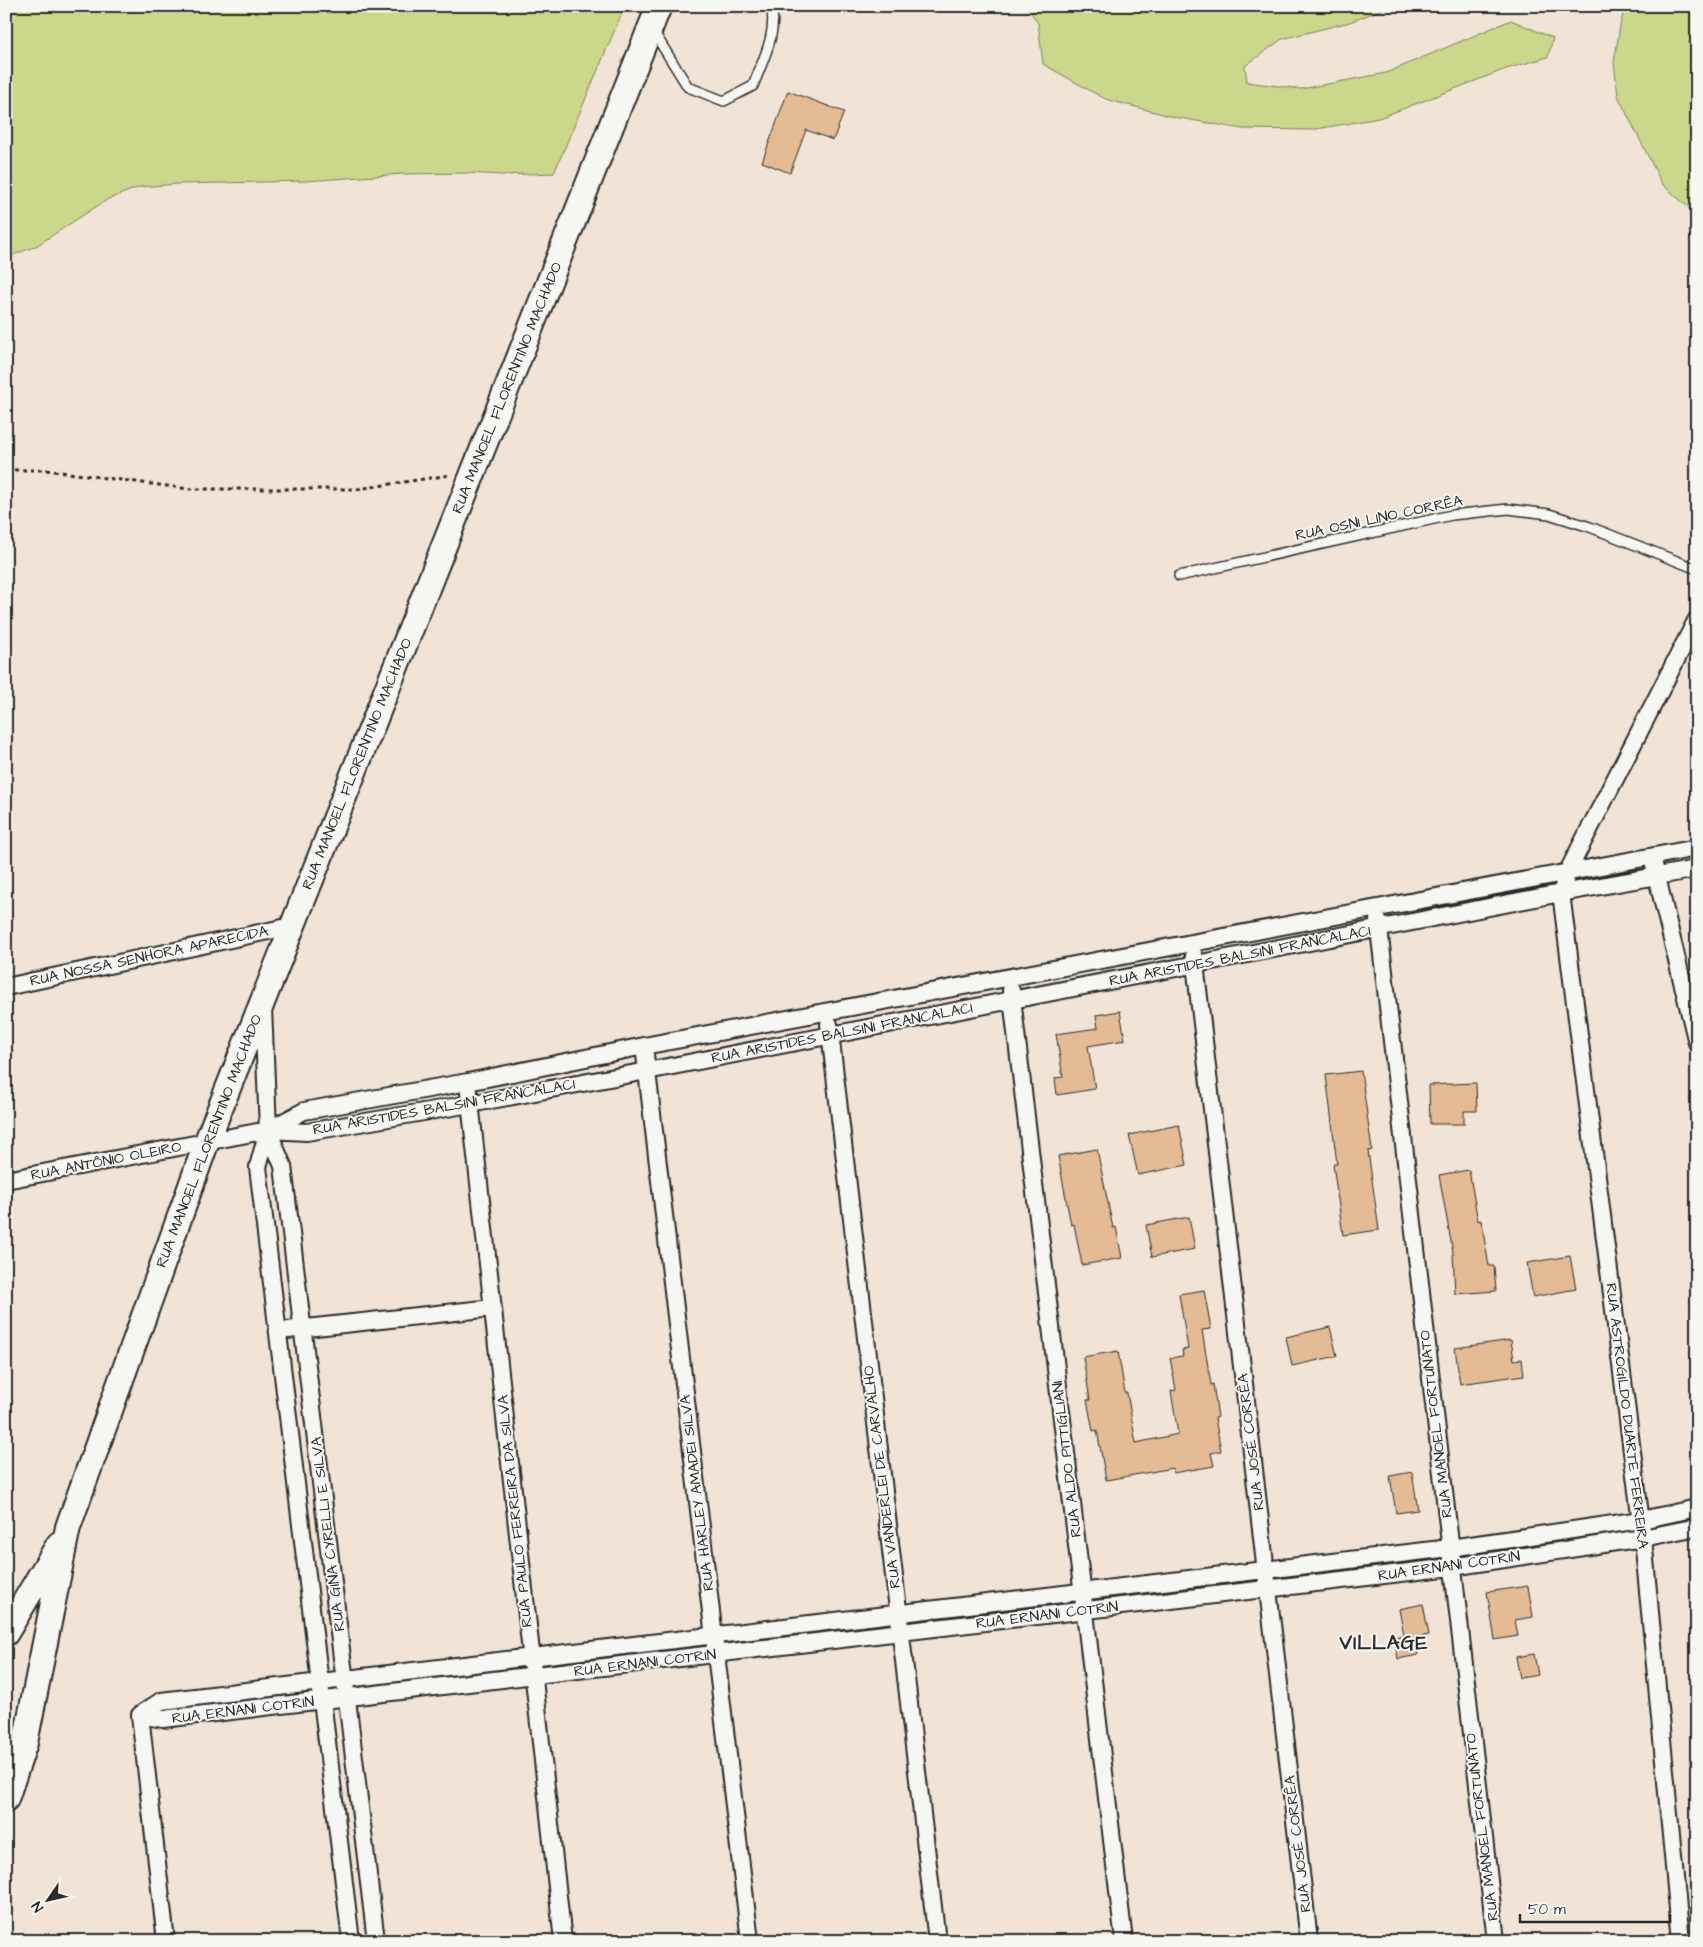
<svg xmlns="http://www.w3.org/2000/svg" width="1703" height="1947" viewBox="0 0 1703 1947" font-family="'Architects Daughter',sans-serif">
  <rect width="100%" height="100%" fill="#f1e4d6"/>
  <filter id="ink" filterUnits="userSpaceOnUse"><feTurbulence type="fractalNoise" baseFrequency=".02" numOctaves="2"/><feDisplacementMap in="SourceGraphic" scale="10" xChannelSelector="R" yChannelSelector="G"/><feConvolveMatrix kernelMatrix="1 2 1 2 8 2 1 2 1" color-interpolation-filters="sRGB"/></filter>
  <g filter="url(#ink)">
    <path fill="#cbd78a" stroke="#7b815a" d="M6,6H625L554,173L502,175L468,173L403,174L306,181L177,184L140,187L108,199L36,246L6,258Z
      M1026,6H1391L1350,22L1282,39L1245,66L1247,82L1301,89L1386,73L1511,20L1553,38L1548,57L1506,69L1379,118L1311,130L1242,129L1174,117L1105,99L1043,64L1038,23Z
      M1625,6H1697V215L1662,184L1618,96L1614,62L1620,26Z"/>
    <path fill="#e4bb94" stroke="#2b2b2b" d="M788,91L844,112L833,140L806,130L790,173L762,162Z
      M1120,1011L1125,1040L1088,1046L1095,1089L1057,1095L1055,1078L1063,1077L1056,1034L1098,1028L1096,1015Z
      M1361,1071L1372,1150L1368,1151L1379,1230L1343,1235L1333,1164H1337L1326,1075Z
      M1476,1083L1477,1111H1464V1124H1430L1429,1085Z
      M1179,1125L1187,1165L1138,1175L1129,1135Z
      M1097,1149L1113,1228L1116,1227L1122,1258L1082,1265L1074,1224L1071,1225L1058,1156Z
      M1469,1170L1478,1221L1481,1220L1489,1266H1494L1496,1291L1455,1294L1453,1253L1439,1175Z
      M1189,1217L1195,1249L1152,1257L1146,1225Z
      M1570,1256L1576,1289L1533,1297L1527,1263Z
      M1204,1290L1211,1329L1202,1330L1211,1385L1213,1384L1218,1417L1215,1418L1221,1451L1211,1453L1214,1466L1173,1473V1468L1106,1480L1097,1430L1093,1431L1087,1400H1090L1083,1357L1118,1351L1125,1393H1127L1136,1443L1178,1434L1171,1391L1176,1390L1170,1358L1183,1356L1182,1350L1188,1349L1179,1294Z
      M1330,1327L1337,1356L1292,1366L1286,1337Z
      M1511,1340L1514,1360L1522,1359L1524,1375L1460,1384L1455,1348Z
      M1412,1472L1418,1510L1396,1513L1390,1476Z
      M1528,1586L1533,1617L1515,1620L1518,1636L1495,1640L1487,1592Z
      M1423,1604L1429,1635L1414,1638L1418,1655L1398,1659L1394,1637L1404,1635L1399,1609Z
      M1534,1654L1538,1675L1520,1678L1516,1657Z"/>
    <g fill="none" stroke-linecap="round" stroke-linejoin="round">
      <g stroke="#2b2b2b" stroke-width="12">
        <path id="service" d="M653,31L688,87L724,101L753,86C762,62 778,33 771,6
          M1179,576L1452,515L1508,509L1549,514L1590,527L1697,569"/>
      </g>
      <g stroke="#2b2b2b" stroke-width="20">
        <path id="minor" d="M1654,865L1697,1043
          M1378,920L1496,1941
          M1194,955L1309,1941
          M6,987L292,926
          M1011,990L1124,1941
          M263,1007L268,1130L283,1166L376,1941
          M829,1024L937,1941
          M644,1046L750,1941
          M469,1093L563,1941
          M268,1130L304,1111L468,1082L644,1046L1697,848
          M268,1130L258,1167L351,1941
          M6,1180L268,1130L307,1132L470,1104L647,1071L1561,893L1697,869
          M278,1331L493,1308
          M140,1715L161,1701L1450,1548L1641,1520L1697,1508
          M140,1715L163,1719L1452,1567L1643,1538L1697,1527
          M140,1715L166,1941
          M1681,1941L1643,1538L1561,893L1568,871L1697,619"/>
      </g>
      <g stroke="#2b2b2b" stroke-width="28">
        <path id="secondary" d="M6,1633L59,1544
          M6,1799L25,1743L68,1527L207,1141L659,6"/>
      </g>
      <path stroke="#2b2b2b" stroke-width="3" stroke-dasharray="4 4" stroke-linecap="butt" d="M6,470H46L189,489H358L450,475"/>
      <use href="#service" stroke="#f6f6f2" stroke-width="9"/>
      <use href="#minor" stroke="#f6f6f2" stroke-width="16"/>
      <use href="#secondary" stroke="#f6f6f2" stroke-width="24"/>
    </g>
  </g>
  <g text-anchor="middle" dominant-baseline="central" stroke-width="4" stroke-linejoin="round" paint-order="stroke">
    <g font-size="15" fill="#2b2b2b" stroke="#f6f6f2">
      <text transform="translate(507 388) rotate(-68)">RUA MANOEL FLORENTINO MACHADO</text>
      <text transform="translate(1379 518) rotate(-12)">RUA OSNI LINO CORRÊA</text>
      <text transform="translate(357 764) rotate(-68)">RUA MANOEL FLORENTINO MACHADO</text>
      <text transform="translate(149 956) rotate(-12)">RUA NOSSA SENHORA APARECIDA</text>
      <text transform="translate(1240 956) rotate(-11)">RUA ARISTIDES BALSINI FRANCALACI</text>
      <text transform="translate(842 1033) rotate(-11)">RUA ARISTIDES BALSINI FRANCALACI</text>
      <text transform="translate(444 1107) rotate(-10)">RUA ARISTIDES BALSINI FRANCALACI</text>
      <text transform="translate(209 1141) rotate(-69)">RUA MANOEL FLORENTINO MACHADO</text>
      <text transform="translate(106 1161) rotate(-11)">RUA ANTÔNIO OLEIRO</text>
      <text transform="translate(1627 1416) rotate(83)">RUA ASTROGILDO DUARTE FERREIRA</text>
      <text transform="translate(1436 1424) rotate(-97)">RUA MANOEL FORTUNATO</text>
      <text transform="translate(1251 1442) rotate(-97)">RUA JOSÉ CORRÊA</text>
      <text transform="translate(1067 1459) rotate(-97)">RUA ALDO PITTIGLIANI</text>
      <text transform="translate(882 1477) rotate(-97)">RUA VANDERLEI DE CARVALHO</text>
      <text transform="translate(697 1493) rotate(-97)">RUA HARLEY AMADEI SILVA</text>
      <text transform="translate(515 1511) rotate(-96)">RUA PAULO FERREIRA DA SILVA</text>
      <text transform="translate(328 1534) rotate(-97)">RUA GINA CYRELLI E SILVA</text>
      <text transform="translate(1449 1566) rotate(-8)">RUA ERNANI COTRIN</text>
      <text transform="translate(1047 1615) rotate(-7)">RUA ERNANI COTRIN</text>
      <text transform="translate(645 1663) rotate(-7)">RUA ERNANI COTRIN</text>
      <text transform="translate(243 1710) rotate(-7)">RUA ERNANI COTRIN</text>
      <text transform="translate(1482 1827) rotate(-97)">RUA MANOEL FORTUNATO</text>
      <text transform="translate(1298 1844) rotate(-97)">RUA JOSÉ CORRÊA</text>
    </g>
    <g font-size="20" font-weight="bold" letter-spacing="1" fill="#2b2b2b" stroke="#f6f6f2">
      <text x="1384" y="1643">VILLAGE</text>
    </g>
  </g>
  <rect width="1703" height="1947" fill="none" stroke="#f6f6f2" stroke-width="25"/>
  <rect x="12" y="12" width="1678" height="1922" fill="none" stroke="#2b2b2b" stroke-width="2" filter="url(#ink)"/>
  <g transform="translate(48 1900) rotate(236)" stroke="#f6f6f2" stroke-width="4" paint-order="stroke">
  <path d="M0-4L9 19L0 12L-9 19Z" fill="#2b2b2b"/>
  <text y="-8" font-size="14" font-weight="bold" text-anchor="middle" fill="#2b2b2b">N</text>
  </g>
  <path d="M1520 1914v8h150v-8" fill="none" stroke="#2b2b2b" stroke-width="2.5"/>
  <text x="1528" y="1914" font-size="15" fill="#2b2b2b" stroke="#f6f6f2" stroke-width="4" paint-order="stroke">50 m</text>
</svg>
